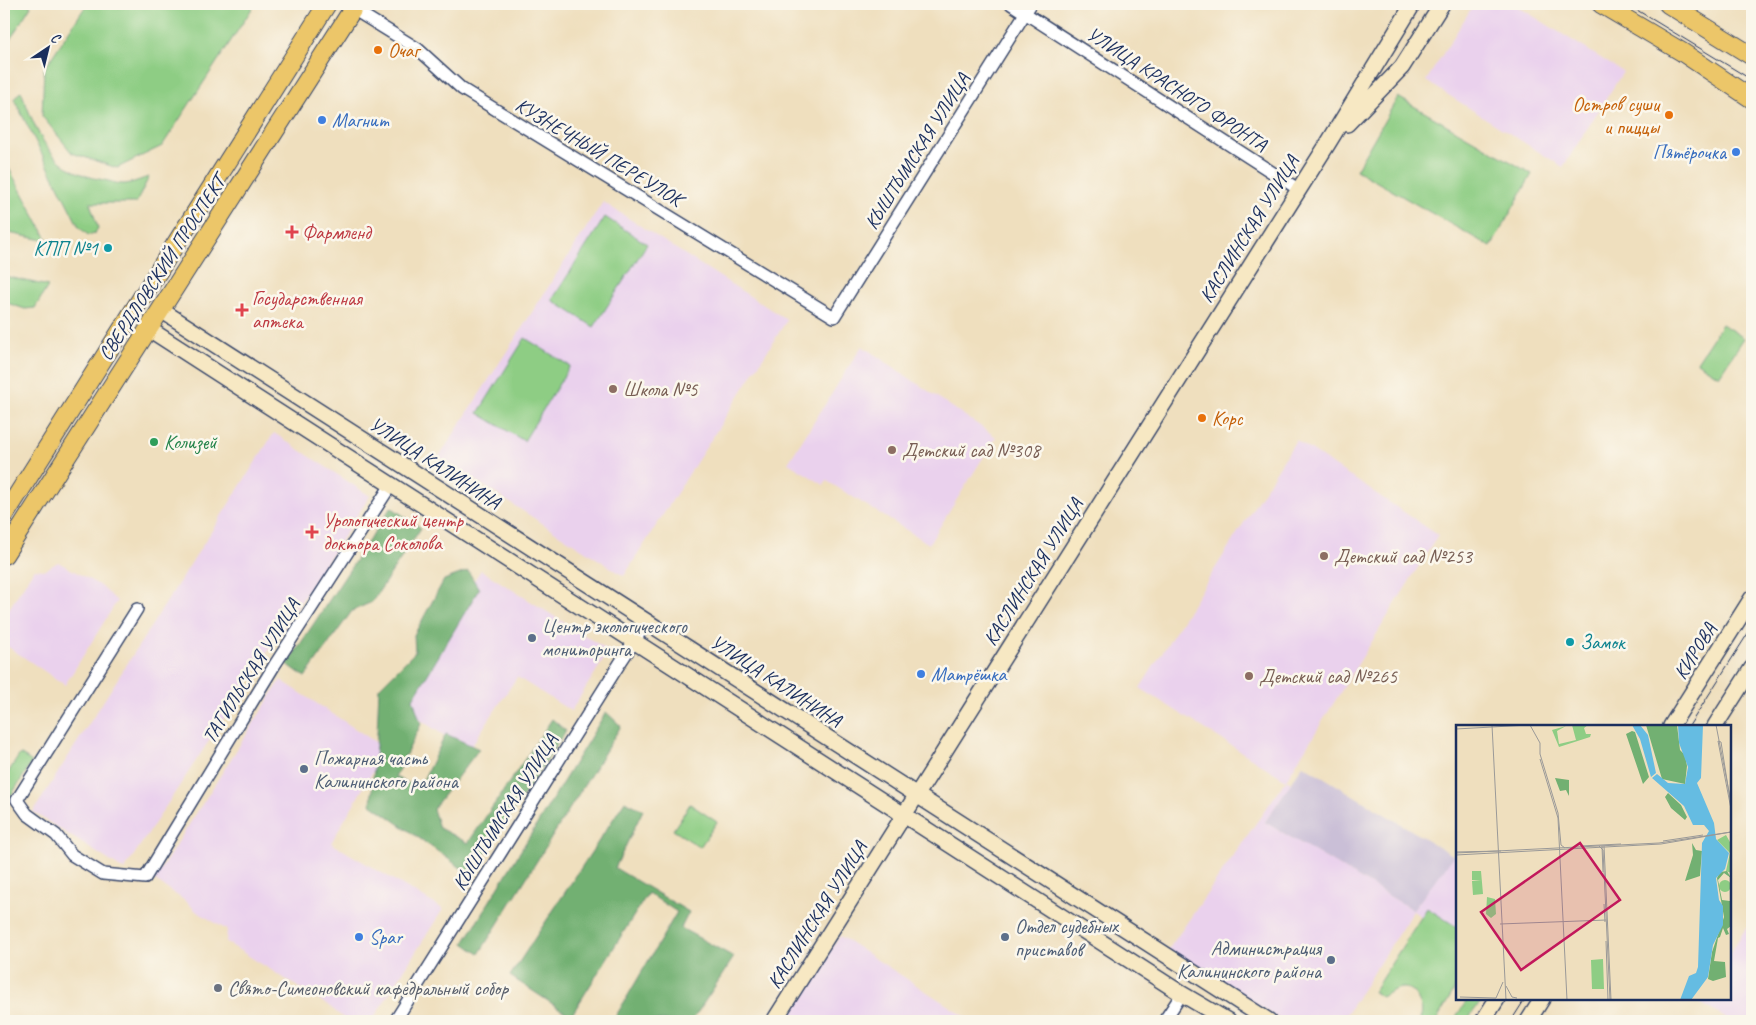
<svg xmlns="http://www.w3.org/2000/svg" width="1756" height="1025" viewBox="0 0 1756 1025" font-family="Caveat,sans-serif">
  <rect width="100%" height="100%" fill="#fbf7ec"/>
  <filter id="ink" filterUnits="userSpaceOnUse"><feTurbulence type="fractalNoise" baseFrequency=".02" numOctaves="2"/><feDisplacementMap in="SourceGraphic" scale="10" xChannelSelector="R" yChannelSelector="G"/><feConvolveMatrix kernelMatrix="1 2 1 2 8 2 1 2 1" color-interpolation-filters="sRGB"/></filter>
  <filter id="wash" filterUnits="userSpaceOnUse"><feTurbulence type="fractalNoise" baseFrequency=".0096" numOctaves="4" result="noise"/><feDisplacementMap in="SourceGraphic" scale="20" xChannelSelector="R" yChannelSelector="G"/><feGaussianBlur stdDeviation="1.12" result="paint"/><feColorMatrix in="noise" values="0 0 0 0 0 0 0 0 0 0 0 0 0 0 0 0 0 1.4 0 .05"/><feComposite in="paint" operator="in"/></filter>
  <g filter="url(#wash)">
    <rect width="100%" height="100%" fill="#efdfbe"/>
    <path fill="#ead1ed" d="M1474,4H1514L1623,72L1563,167L1426,81Z
      M603,202L787,320L624,576L439,457Z
      M862,346L996,437L929,544L827,481L824,485L788,463Z
      M274,433L370,496L124,870L33,812Z
      M1296,440L1438,535L1286,780L1291,783L1265,822L1413,910L1457,851V941L1413,911L1342,1021H1283L1168,950L1286,780L1140,688Z
      M58,562L99,585L117,601L65,685L4,644V617L34,569L45,570Z
      M481,570L609,651L571,711L517,677L468,751L393,702Z
      M281,680L386,749L331,843L443,909L372,1021H347L329,1006L226,942L227,930L196,911L187,902L154,880Z
      M1746,928L1752,932V1021H1730L1699,1002L1701,999H1730V953Z
      M840,936L972,1021H786Z"/>
    <path fill="#cabfd7" d="M1303,765L1454,856L1413,910L1265,822Z"/>
    <path fill="#8ecd84" stroke="#547e71" d="M4,4H28L31,6L4,49Z
      M87,4H255L162,146L117,168L72,153L42,116L44,69Z
      M21,91C38,136 51,172 104,180C110,181 117,184 123,184C131,184 141,179 149,177L136,203H90L98,228L95,233L88,235L79,227L14,99Z
      M1398,97L1532,174L1491,247L1356,170Z
      M4,159L48,241L4,232Z
      M605,217L647,244L594,327L552,300Z
      M4,276L48,286L35,308L25,309L4,302Z
      M1722,324L1744,338L1719,376L1697,362Z
      M525,338L570,366L524,441L478,413Z
      M20,754L32,762L7,802L4,800V779Z
      M690,804L717,822L700,847L673,830Z
      M1427,908L1457,927V985L1436,1021H1423L1420,1019C1423,1010 1422,1008 1418,1000C1410,981 1395,988 1382,997L1373,992Z
      M1468,999H1483L1466,1021H1453Z"/>
    <path fill="#72b072" stroke="#467068" d="M391,507L421,528L372,602L352,611L305,677L287,664Z
      M468,571L479,589L413,699L421,724L395,777L419,788L446,734L479,749L433,809L439,828L468,843L552,719L566,731L471,875L371,804L377,734L379,688L415,652L414,635L444,580Z
      M606,712L621,726L479,954L464,943Z
      M625,801L643,810L615,868L689,912L681,928L734,957L692,1021H613L677,912L648,893L571,1016L510,976Z"/>
  </g>
  <g filter="url(#ink)">
    <g fill="none" stroke-linecap="round" stroke-linejoin="round">
      <g stroke="#3b496c" stroke-width="14">
        <path id="street" d="M1011,4L1298,189
          M353,9L418,49L462,89L834,317L1031,4
          M137,609L17,800L27,814L56,835L72,855L103,874L145,878L274,666L391,485
          M395,1021L620,663L647,622
          M1164,1021L1182,994"/>
      </g>
      <g stroke="#3b496c" stroke-width="18">
        <path id="secondary" d="M1347,124L1402,67L1442,4
          M161,310L1269,1021
          M149,329L1182,994L1228,1021
          M1671,726L1752,598
          M1715,726L1752,668
          M774,1021L1327,145L1413,4
          M1483,1021L1497,999
          M1528,1021L1542,999"/>
      </g>
      <g stroke="#3b496c" stroke-width="20">
        <path id="primary" d="M1601,4L1682,52L1752,99
          M1668,4L1752,56
          M4,516L327,4
          M4,555L356,4"/>
      </g>
      <use href="#street" stroke="#fff" stroke-width="11"/>
      <use href="#secondary" stroke="#f7e8c3" stroke-width="15"/>
      <use href="#primary" stroke="#ecc669" stroke-width="18"/>
      <path stroke="#1b2f5e" stroke-width="1" d="M1627,4L1752,80
        M1689,726L1752,627
        M1511,1021L1525,999"/>
    </g>
  </g>
  <g fill="#e8710a" stroke="#fbf7ec" stroke-width="2">
    <circle cx="378" cy="50" r="5"/>
    <circle cx="1669" cy="115" r="5"/>
    <circle cx="1202" cy="418" r="5"/>
  </g>
  <g fill="#3f7fe0" stroke="#fbf7ec" stroke-width="2">
    <circle cx="322" cy="120" r="5"/>
    <circle cx="1736" cy="152" r="5"/>
    <circle cx="921" cy="674" r="5"/>
    <circle cx="359" cy="937" r="5"/>
  </g>
  <g fill="#e0444e" stroke="#fbf7ec" stroke-width="2">
    <path d="M289.5 224.5h5v5h5v5h-5v5h-5v-5h-5v-5h5z"/>
    <path d="M239.5 302.5h5v5h5v5h-5v5h-5v-5h-5v-5h5z"/>
    <path d="M309.5 524.5h5v5h5v5h-5v5h-5v-5h-5v-5h5z"/>
  </g>
  <g fill="#0f9aa8" stroke="#fbf7ec" stroke-width="2">
    <circle cx="108" cy="248" r="5"/>
    <circle cx="1570" cy="642" r="5"/>
  </g>
  <g fill="#8d6e63" stroke="#fbf7ec" stroke-width="2">
    <circle cx="613" cy="389" r="5"/>
    <circle cx="892" cy="450" r="5"/>
    <circle cx="1324" cy="556" r="5"/>
    <circle cx="1249" cy="676" r="5"/>
  </g>
  <circle fill="#2e9e5b" stroke="#fbf7ec" stroke-width="2" cx="154" cy="442" r="5"/>
  <g fill="#5c6f8a" stroke="#fbf7ec" stroke-width="2">
    <circle cx="532" cy="638" r="5"/>
    <circle cx="304" cy="769" r="5"/>
    <circle cx="1005" cy="937" r="5"/>
    <circle cx="1331" cy="960" r="5"/>
  </g>
  <circle fill="#6b7280" stroke="#fbf7ec" stroke-width="2" cx="218" cy="988" r="5"/>
  <g text-anchor="middle" dominant-baseline="central" stroke-width="5" stroke-linejoin="round" paint-order="stroke">
    <g font-size="20" fill="#c56008" stroke="#fbf7ec" text-anchor="start">
      <text x="388" y="50">Очаг</text>
      <text x="1659" y="104" text-anchor="end">Остров суши<tspan x="1659" dy="23">и пиццы</tspan></text>
      <text x="1212" y="418">Корс</text>
    </g>
    <g font-size="20" fill="#1b2f5e" stroke="#fbf7ec">
      <text transform="translate(1177 89) rotate(33)">УЛИЦА КРАСНОГО ФРОНТА</text>
      <text transform="translate(917 151) rotate(-58)">КЫШТЫМСКАЯ УЛИЦА</text>
      <text transform="translate(599 152) rotate(31)">КУЗНЕЧНЫЙ ПЕРЕУЛОК</text>
      <text transform="translate(1249 229) rotate(-58)">КАСЛИНСКАЯ УЛИЦА</text>
      <text transform="translate(162 268) rotate(-57)">СВЕРДЛОВСКИЙ ПРОСПЕКТ</text>
      <text transform="translate(435 463) rotate(33)">УЛИЦА КАЛИНИНА</text>
      <text transform="translate(1033 572) rotate(-58)">КАСЛИНСКАЯ УЛИЦА</text>
      <text transform="translate(1695 651) rotate(-58)">КИРОВА</text>
      <text transform="translate(251 671) rotate(-58)">ТАГИЛЬСКАЯ УЛИЦА</text>
      <text transform="translate(776 681) rotate(33)">УЛИЦА КАЛИНИНА</text>
      <text transform="translate(505 812) rotate(-58)">КЫШТЫМСКАЯ УЛИЦА</text>
      <text transform="translate(817 915) rotate(-58)">КАСЛИНСКАЯ УЛИЦА</text>
    </g>
    <g font-size="20" fill="#366cbe" stroke="#fbf7ec" text-anchor="start">
      <text x="332" y="120">Магнит</text>
      <text x="1726" y="152" text-anchor="end">Пятёрочка</text>
      <text x="931" y="674">Матрёшка</text>
      <text x="369" y="937">Spar</text>
    </g>
    <g font-size="20" fill="#be3a42" stroke="#fbf7ec" text-anchor="start">
      <text x="302" y="232">Фармленд</text>
      <text x="252" y="298">Государственная<tspan x="252" dy="23">аптека</tspan></text>
      <text x="323" y="520">Урологический центр<tspan x="323" dy="23">доктора Соколова</tspan></text>
    </g>
    <g font-size="20" fill="#0d838f" stroke="#fbf7ec" text-anchor="end">
      <text x="98" y="248">КПП №1</text>
      <text x="1580" y="642" text-anchor="start">Замок</text>
    </g>
    <g font-size="20" fill="#785e54" stroke="#fbf7ec" text-anchor="start">
      <text x="623" y="389">Школа №5</text>
      <text x="902" y="450">Детский сад №308</text>
      <text x="1334" y="556">Детский сад №253</text>
      <text x="1259" y="676">Детский сад №265</text>
    </g>
    <g font-size="20" fill="#27864d" stroke="#fbf7ec" text-anchor="start">
      <text x="164" y="442">Колизей</text>
    </g>
    <g font-size="20" fill="#4e5e75" stroke="#fbf7ec" text-anchor="start">
      <text x="542" y="626">Центр экологического<tspan x="542" dy="23">мониторинга</tspan></text>
      <text x="314" y="758">Пожарная часть<tspan x="314" dy="23">Калининского района</tspan></text>
      <text x="1015" y="926">Отдел судебных<tspan x="1015" dy="23">приставов</tspan></text>
      <text x="1321" y="948" text-anchor="end">Администрация<tspan x="1321" dy="23">Калининского района</tspan></text>
    </g>
    <g font-size="20" fill="#5b616d" stroke="#fbf7ec" text-anchor="start">
      <text x="228" y="988">Свято-Симеоновский кафедральный собор</text>
    </g>
  </g>
  <g transform="translate(1456 725)">
    <rect width="275" height="275" fill="#efdfbe"/>
    <path d="M116,0H132L128,3L130,9H135L134,12L103,22L96,5L110,1L101,6L103,19L120,15ZM270,110L275,119V148L270,146L274,128L261,115ZM16,146H25L27,169L17,170L16,156L25,155H16ZM263 161a6 6 0 1 1 12 0a6 6 0 1 1-12 0ZM31,172L39,174L40,189L35,193L30,189ZM147,234L148,264H136L135,235Z" fill="#8ecd84"/>
    <path d="M190,0H221L224,25L229,30L231,41L229,59L206,54ZM176,6L179,7L193,52L187,59L170,9ZM99,53L113,55V71L110,65L104,66ZM212,68L225,80L231,92L229,95L215,83L209,72ZM236,118L240,125L246,126L244,151L229,156L237,130ZM271,146L275,153L268,148L262,155L266,175L274,176L275,201L271,204L273,209L270,210L267,203L264,212L262,213L258,236L269,237L270,252L257,256L252,254L256,227L268,192L261,153L264,147Z" fill="#72b072"/>
    <path d="M176,0H184L192,10L200,48L195,52L184,14ZM222,0H247L245,53L241,58L258,98L260,114L273,128L269,144L260,153L263,175L267,181V200L257,220L252,252L235,275H224L233,251L240,248L242,242L246,118L253,106L248,100H237L228,81L196,53L201,49L212,58L229,59L232,42L223,18Z" fill="#65bce2"/>
    <path fill="none" stroke="#9a9998" stroke-width="1" d="M36,0L50,275M74,0L84,18V29L102,88L105,120L109,123M260,0L275,77M0,4L72,0M84,34L102,93L111,275M275,81L265,17L262,16L275,84M207,116L247,110M125,121L165,119M143,121L147,125L154,275M146,121L147,147M148,121L155,275M0,127L45,126M0,128L203,118L275,107M0,130L205,119L275,107M148,179L149,197M44,199L150,195M150,216L152,275M50,261L56,272L61,273M4,272L40,273L47,257M50,275H113"/>
    <path fill="#c2185b" fill-opacity="0.15" stroke="#c2185b" stroke-width="2.5" d="M124,118L164,175L65,245L25,187Z"/>
    <rect width="275" height="275" fill="none" stroke="#1b2f5e" stroke-width="2.5"/>
  </g>
  <rect width="1756" height="1025" fill="none" stroke="#fbf7ec" stroke-width="20"/>
  <g transform="translate(48 48) rotate(35)" stroke="#fbf7ec" stroke-width="4" paint-order="stroke">
  <path d="M0-4L9 19L0 12L-9 19Z" fill="#1b2f5e"/>
  <text y="-8" font-size="14" font-weight="bold" text-anchor="middle" fill="#1b2f5e">С</text>
  </g>
</svg>
